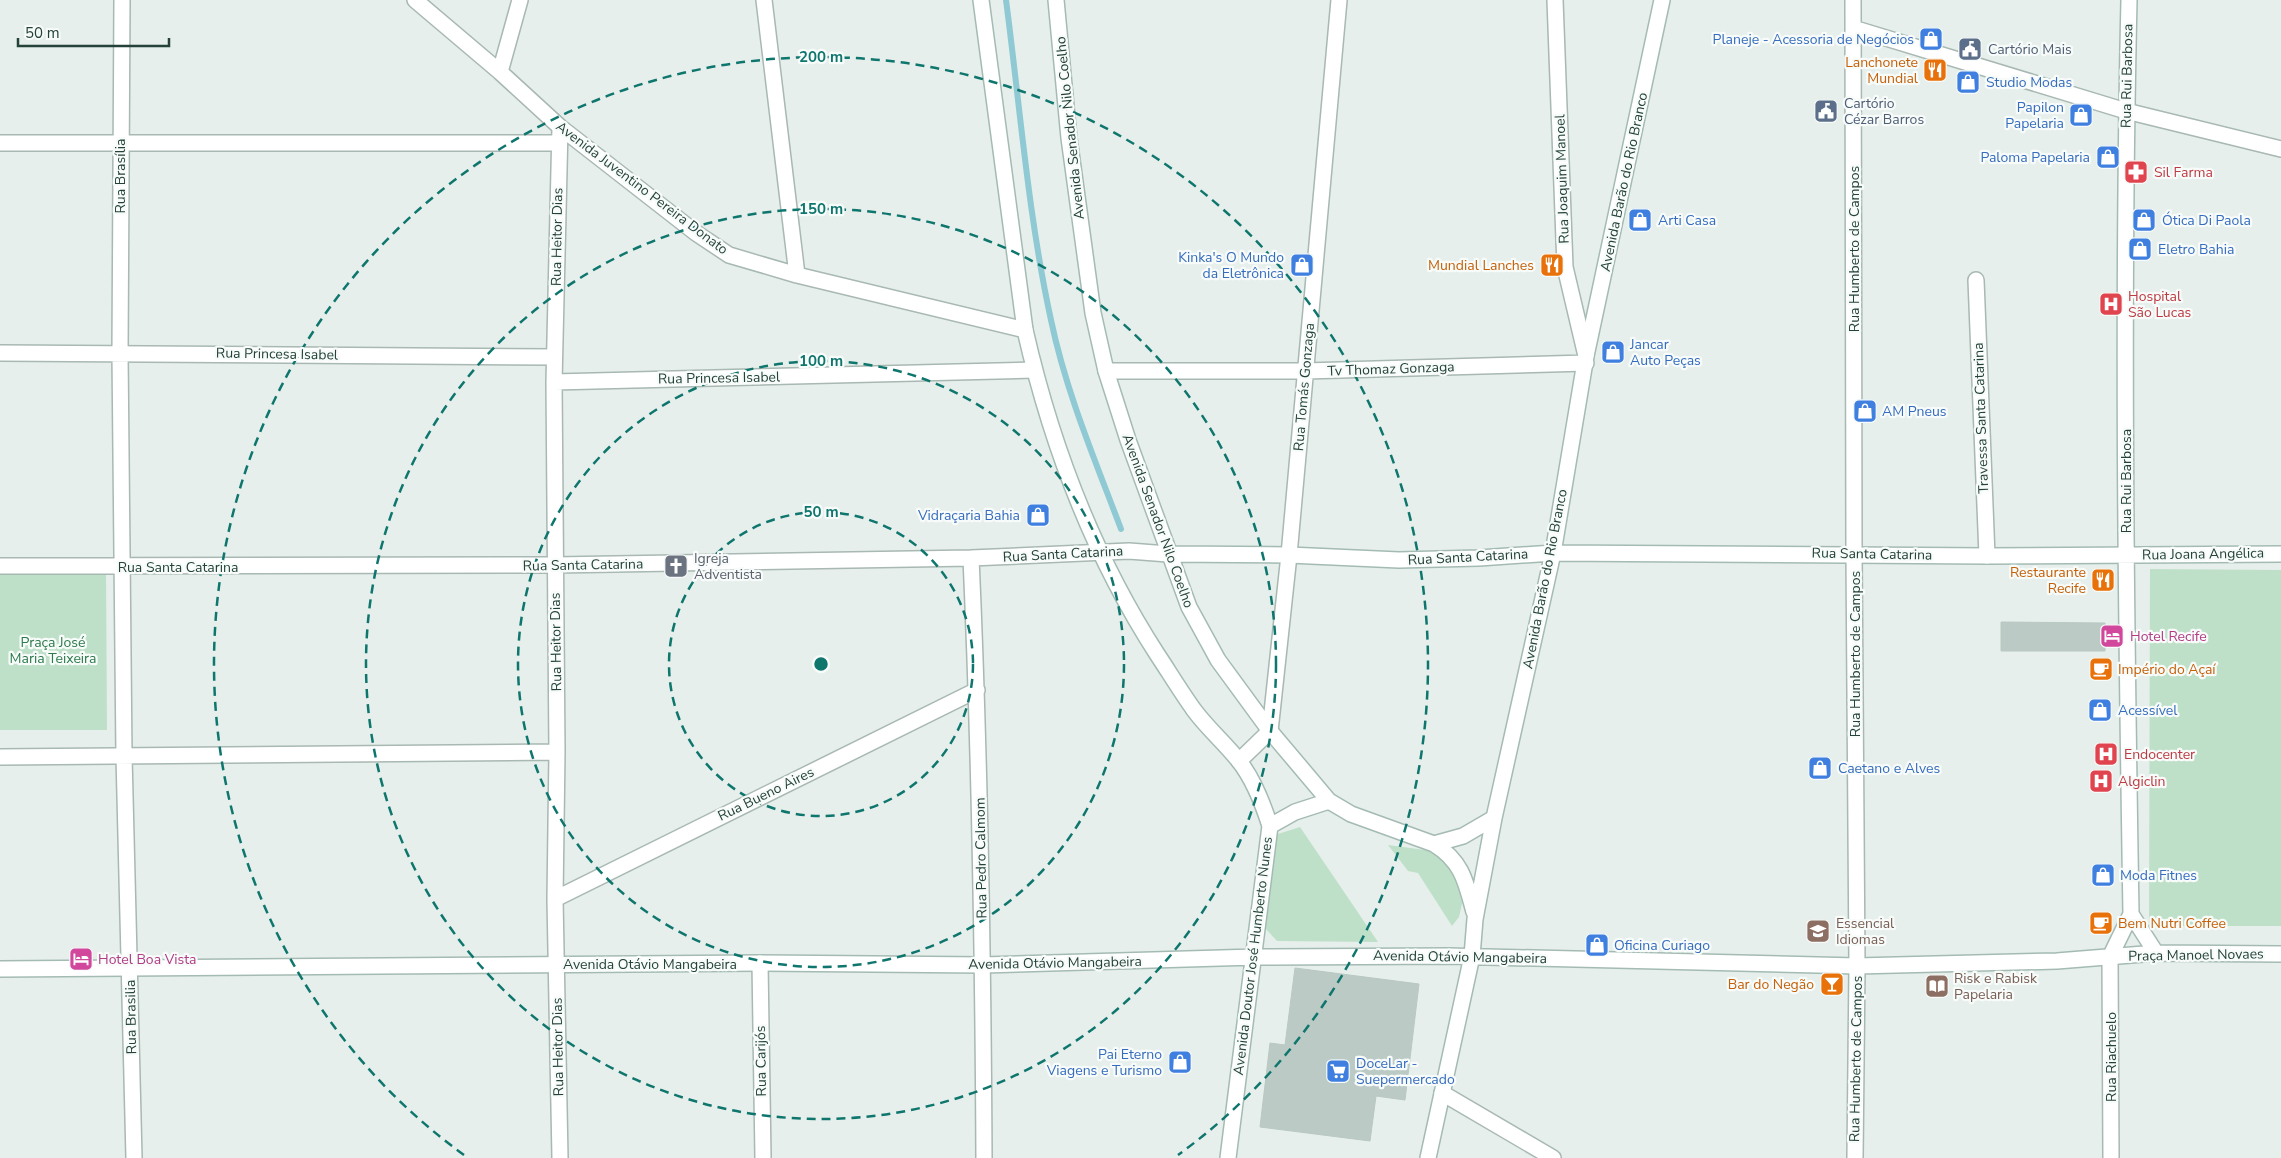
<svg xmlns="http://www.w3.org/2000/svg" width="2281" height="1158" viewBox="0 0 2281 1158" font-family="'Nunito Sans',sans-serif">
  <rect width="100%" height="100%" fill="#e6efeb"/>
  <path fill="#bfe0c8" d="M0,569L106,570L107,730H0Z
    M2150,569L2281,570V926H2149Z
    M1300,827L1378,942L1277,941L1264,927L1267,849L1278,834Z
    M1388,845L1440,852L1448,857L1464,895L1459,917L1452,926L1418,873L1408,871Z"/>
  <g fill="none" stroke-linecap="round" stroke-linejoin="round">
    <path stroke="#8ec9d4" stroke-width="6" d="M1006,0C1020,106 1028,215 1051,320C1066,392 1095,460 1121,529"/>
  </g>
  <path fill="#bbcac4" stroke="#b8c9c2" d="M2001,622L2105,623V651H2001Z
    M1295,968L1419,984L1405,1100L1376,1096L1370,1141L1260,1127L1270,1043L1285,1045Z"/>
  <g fill="none" stroke-linecap="round" stroke-linejoin="round">
    <g stroke="#a8b8b2" stroke-width="18">
      <path id="minor" d="M122,0L120,353L124,756L134,1158
        M415,0L500,72L560,127L696,233L729,255L797,275L1025,330
        M764,0L797,275
        M1555,0L1565,267L1586,356
        M1853,0L1854,554L1857,966L1855,1158
        M1853,28L2126,111L2281,149
        M500,72L520,0
        M0,143H559
        M1976,280L1987,556
        M0,353L554,357
        M1106,371H1305L1586,363
        M554,382L1034,370
        M971,558C980,758 983,958 984,1158
        M0,566L555,565L971,558L1129,551L1168,554
        M0,757L557,752
        M1239,761L1270,731L1289,555L1339,0
        M555,899L977,690
        M2110,957L2111,1158
        M760,963L763,1158
        M1442,1093L1553,1158
        M560,1158L555,899L557,752L554,382L560,127"/>
    </g>
    <g stroke="#a4bbb3" stroke-width="18">
      <path id="secondary" d="M981,0L1025,330C1051,444 1093,555 1157,654C1169,672 1181,692 1194,710C1208,729 1225,743 1239,761C1254,780 1263,804 1270,826L1228,1158
        M1056,0L1069,138L1093,313L1106,371L1128,440L1189,607L1218,660L1270,731L1329,801L1351,814L1434,844C1462,861 1466,882 1474,912
        M1168,554L1289,555L1399,560L1479,558L1553,553L1987,556L2281,554
        M1270,826L1295,812L1329,801
        M1434,844L1463,836L1494,818
        M2131,914L2156,953
        M2110,957L2131,914C2126,609 2122,305 2129,0
        M0,969L760,963L983,965L1255,957L1449,956L1857,966L2057,961L2156,953L2281,954
        M1428,1158L1472,956L1475,919L1494,818L1553,553L1586,356L1662,0"/>
    </g>
    <use href="#minor" stroke="#fff" stroke-width="15"/>
    <use href="#secondary" stroke="#fff" stroke-width="15"/>
  </g>
  <g fill="none" stroke="#0f766e" stroke-width="2.5" stroke-dasharray="9 6">
    <circle cx="821" cy="664" r="152"/>
    <circle cx="821" cy="664" r="303"/>
    <circle cx="821" cy="664" r="455"/>
    <path d="M464 1155A607 607 0 1 1 1178 1155"/>
  </g>
  <defs>
    <g id="shop-square" transform="scale(1.25)"><rect x="-9" y="-9" width="18" height="18" rx="4" fill="#3f7fe0" stroke="#f7fbf9"/><path d="M-5-2.5h2.3a2.7 3.5 0 0 1 5.4 0H5L5.5 6h-11ZM-1.5-2.5h3a1.5 2.3 0 0 0-3 0Z" fill="#fff"/></g>
    <g id="civic-square" transform="scale(1.25)"><rect x="-9" y="-9" width="18" height="18" rx="4" fill="#5c6f8a" stroke="#f7fbf9"/><path d="M-.6-6.5H3V-4.5H.6V-3L4-1V1h2V6H-6V1h2V-1L-.6-3ZM-1.2 2.5V6h2.4V2.5Z" fill="#fff"/></g>
    <g id="restaurant-square" transform="scale(1.25)"><rect x="-9" y="-9" width="18" height="18" rx="4" fill="#e8710a" stroke="#f7fbf9"/><path d="M-5-6h1v4h1v-4h1v4h1v-4h1v5L-1.5 .5V6h-2V.5L-5-1ZM5-6V6H3V1.5H1.5Q1.5-4 5-6Z" fill="#fff"/></g>
    <g id="pharmacy-square" transform="scale(1.25)"><rect x="-9" y="-9" width="18" height="18" rx="4" fill="#e0444e" stroke="#f7fbf9"/><path d="M-2-6h4v4h4v4h-4v4h-4v-4h-4v-4h4Z" fill="#fff"/></g>
    <g id="hospital-square" transform="scale(1.25)"><rect x="-9" y="-9" width="18" height="18" rx="4" fill="#e0444e" stroke="#f7fbf9"/><path d="M-5-5h3v3.5h4V-5h3V5h-3V1.5h-4V5h-3Z" fill="#fff"/></g>
    <g id="church-square" transform="scale(1.25)"><rect x="-9" y="-9" width="18" height="18" rx="4" fill="#6b7280" stroke="#f7fbf9"/><path d="M-1.2-6h2.4v3.5h3.3v2.4h-3.3V6h-2.4V-.1h-3.3v-2.4h3.3Z" fill="#fff"/></g>
    <g id="hotel-square" transform="scale(1.25)"><rect x="-9" y="-9" width="18" height="18" rx="4" fill="#d1479c" stroke="#f7fbf9"/><path d="M-6-4.5h1.5V1H6V5H4.5V3h-9V5H-6ZM-4 0a1.8 1.8 0 1 1 3.6 0ZM.5 0V-2.5h3Q6-2.5 6 0Z" fill="#fff"/></g>
    <g id="cafe-square" transform="scale(1.25)"><rect x="-9" y="-9" width="18" height="18" rx="4" fill="#e8710a" stroke="#f7fbf9"/><path d="M-5.5-4.5H6V0H3Q3 3.5 0 3.5H-2.5Q-5.5 3.5-5.5 0ZM3-3.2v2h1.7v-2ZM-6 4.5H4V6H-6Z" fill="#fff"/></g>
    <g id="school-square" transform="scale(1.25)"><rect x="-9" y="-9" width="18" height="18" rx="4" fill="#8d6e63" stroke="#f7fbf9"/><path d="M0-5L7-2L0 1L-7-2ZM-4 1L0 2.5L4 1V4Q0 6-4 4Z" fill="#fff"/></g>
    <g id="bar-square" transform="scale(1.25)"><rect x="-9" y="-9" width="18" height="18" rx="4" fill="#e8710a" stroke="#f7fbf9"/><path d="M-6-5H6L.8 .8V4.5H3.5V6h-7V4.5H-.8V.8Z" fill="#fff"/></g>
    <g id="library-square" transform="scale(1.25)"><rect x="-9" y="-9" width="18" height="18" rx="4" fill="#8d6e63" stroke="#f7fbf9"/><path d="M-6-4Q-3-5.5-.7-3.5V5Q-3 3-6 4ZM6-4Q3-5.5 .7-3.5V5Q3 3 6 4Z" fill="#fff"/></g>
    <g id="supermarket-square" transform="scale(1.25)"><rect x="-9" y="-9" width="18" height="18" rx="4" fill="#3f7fe0" stroke="#f7fbf9"/><path d="M-6-5.5h2.5l.6 2H6L4.5 2H-2.5L-4.4-4H-6ZM-1.5 3.2a1.3 1.3 0 1 0 .1 0ZM3 3.2a1.3 1.3 0 1 0 .1 0Z" fill="#fff"/></g>
  </defs>
  <g fill-rule="evenodd">
    <use href="#shop-square" x="1931" y="39"/>
    <use href="#civic-square" x="1970" y="49"/>
    <use href="#restaurant-square" x="1935" y="70"/>
    <use href="#shop-square" x="1968" y="82"/>
    <use href="#civic-square" x="1826" y="111"/>
    <use href="#shop-square" x="2081" y="115"/>
    <use href="#shop-square" x="2108" y="157"/>
    <use href="#pharmacy-square" x="2136" y="172"/>
    <use href="#shop-square" x="1640" y="220"/>
    <use href="#shop-square" x="2144" y="220"/>
    <use href="#shop-square" x="2140" y="249"/>
    <use href="#shop-square" x="1302" y="265"/>
    <use href="#restaurant-square" x="1552" y="265"/>
    <use href="#hospital-square" x="2111" y="304"/>
    <use href="#shop-square" x="1613" y="352"/>
    <use href="#shop-square" x="1865" y="411"/>
    <use href="#shop-square" x="1038" y="515"/>
    <use href="#church-square" x="676" y="566"/>
    <use href="#restaurant-square" x="2103" y="580"/>
    <use href="#hotel-square" x="2112" y="636"/>
    <use href="#cafe-square" x="2101" y="669"/>
    <use href="#shop-square" x="2100" y="710"/>
    <use href="#hospital-square" x="2106" y="754"/>
    <use href="#shop-square" x="1820" y="768"/>
    <use href="#hospital-square" x="2101" y="781"/>
    <use href="#shop-square" x="2103" y="875"/>
    <use href="#cafe-square" x="2101" y="923"/>
    <use href="#school-square" x="1818" y="931"/>
    <use href="#shop-square" x="1597" y="945"/>
    <use href="#hotel-square" x="81" y="959"/>
    <use href="#bar-square" x="1832" y="984"/>
    <use href="#library-square" x="1937" y="986"/>
    <use href="#shop-square" x="1180" y="1062"/>
    <use href="#supermarket-square" x="1338" y="1071"/>
  </g>
  <g text-anchor="middle" dominant-baseline="central" stroke-width="4.5" stroke-linejoin="round" paint-order="stroke">
    <g font-size="14" fill="#366cbe" stroke="#f7fbf9" text-anchor="start">
      <text x="1914" y="39" text-anchor="end">Planeje - Acessoria de Negócios</text>
      <text x="1986" y="82">Studio Modas</text>
      <text x="2064" y="107" text-anchor="end">Papilon<tspan x="2064" dy="16">Papelaria</tspan></text>
      <text x="2090" y="157" text-anchor="end">Paloma Papelaria</text>
      <text x="1658" y="220">Arti Casa</text>
      <text x="2162" y="220">Ótica Di Paola</text>
      <text x="2158" y="249">Eletro Bahia</text>
      <text x="1284" y="257" text-anchor="end">Kinka's O Mundo<tspan x="1284" dy="16">da Eletrônica</tspan></text>
      <text x="1630" y="344">Jancar<tspan x="1630" dy="16">Auto Peças</tspan></text>
      <text x="1882" y="411">AM Pneus</text>
      <text x="1020" y="515" text-anchor="end">Vidraçaria Bahia</text>
      <text x="2118" y="710">Acessível</text>
      <text x="1838" y="768">Caetano e Alves</text>
      <text x="2120" y="875">Moda Fitnes</text>
      <text x="1614" y="945">Oficina Curiago</text>
      <text x="1162" y="1054" text-anchor="end">Pai Eterno<tspan x="1162" dy="16">Viagens e Turismo</tspan></text>
      <text x="1356" y="1063">DoceLar -<tspan x="1356" dy="16">Suepermercado</tspan></text>
    </g>
    <g font-size="14" fill="#4e5e75" stroke="#f7fbf9" text-anchor="start">
      <text x="1988" y="49">Cartório Mais</text>
      <text x="1844" y="103">Cartório<tspan x="1844" dy="16">Cézar Barros</tspan></text>
    </g>
    <g font-size="14" fill="#c56008" stroke="#f7fbf9" text-anchor="end">
      <text x="1918" y="62">Lanchonete<tspan x="1918" dy="16">Mundial</tspan></text>
      <text x="1534" y="265">Mundial Lanches</text>
      <text x="2086" y="572">Restaurante<tspan x="2086" dy="16">Recife</tspan></text>
      <text x="2118" y="669" text-anchor="start">Império do Açaí</text>
      <text x="2118" y="923" text-anchor="start">Bem Nutri Coffee</text>
      <text x="1814" y="984">Bar do Negão</text>
    </g>
    <g font-size="14" fill="#24423a" stroke="#f7fbf9">
      <text transform="translate(2127 76) rotate(-89)">Rua Rui Barbosa</text>
      <text transform="translate(1070 128) rotate(-96)">Avenida Senador Nilo Coelho</text>
      <text transform="translate(120 176) rotate(-90)">Rua Brasília</text>
      <text transform="translate(1562 179) rotate(-92)">Rua Joaquim Manoel</text>
      <text transform="translate(1624 182) rotate(-78)">Avenida Barão do Rio Branco</text>
      <text transform="translate(642 188) rotate(37)">Avenida Juventino Pereira Donato</text>
      <text transform="translate(557 237) rotate(-89)">Rua Heitor Dias</text>
      <text transform="translate(1854 249) rotate(-90)">Rua Humberto de Campos</text>
      <text transform="translate(277 354) rotate(1)">Rua Princesa Isabel</text>
      <text transform="translate(1391 369) rotate(-2)">Tv Thomaz Gonzaga</text>
      <text transform="translate(719 378) rotate(-1)">Rua Princesa Isabel</text>
      <text transform="translate(1304 387) rotate(-85)">Rua Tomás Gonzaga</text>
      <text transform="translate(1981 418) rotate(-92)">Travessa Santa Catarina</text>
      <text transform="translate(2126 481) rotate(-90)">Rua Rui Barbosa</text>
      <text transform="translate(1158 521) rotate(70)">Avenida Senador Nilo Coelho</text>
      <text transform="translate(1063 554) rotate(-3)">Rua Santa Catarina</text>
      <text transform="translate(1872 554) rotate(1)">Rua Santa Catarina</text>
      <text transform="translate(2203 554) rotate(-1)">Rua Joana Angélica</text>
      <text transform="translate(1468 557) rotate(-3)">Rua Santa Catarina</text>
      <text transform="translate(583 565) rotate(-1)">Rua Santa Catarina</text>
      <text x="178" y="567">Rua Santa Catarina</text>
      <text transform="translate(1545 579) rotate(-79)">Avenida Barão do Rio Branco</text>
      <text transform="translate(556 642) rotate(-91)">Rua Heitor Dias</text>
      <text transform="translate(1855 654) rotate(-90)">Rua Humberto de Campos</text>
      <text transform="translate(766 794) rotate(-26)">Rua Bueno Aires</text>
      <text transform="translate(981 858) rotate(-91)">Rua Pedro Calmom</text>
      <text transform="translate(2196 955) rotate(-1)">Praça Manoel Novaes</text>
      <text transform="translate(1253 956) rotate(-83)">Avenida Doutor José Humberto Nunes</text>
      <text transform="translate(1460 957) rotate(1)">Avenida Otávio Mangabeira</text>
      <text transform="translate(1055 963) rotate(-1)">Avenida Otávio Mangabeira</text>
      <text x="650" y="964">Avenida Otávio Mangabeira</text>
      <text transform="translate(131 1017) rotate(-91)">Rua Brasilia</text>
      <text transform="translate(558 1047) rotate(-91)">Rua Heitor Dias</text>
      <text transform="translate(2111 1057) rotate(-90)">Rua Riachuelo</text>
      <text transform="translate(1856 1059) rotate(-89)">Rua Humberto de Campos</text>
      <text transform="translate(761 1061) rotate(-91)">Rua Carijós</text>
    </g>
    <g font-size="14" fill="#be3a42" stroke="#f7fbf9" text-anchor="start">
      <text x="2154" y="172">Sil Farma</text>
      <text x="2128" y="296">Hospital<tspan x="2128" dy="16">São Lucas</tspan></text>
      <text x="2124" y="754">Endocenter</text>
      <text x="2118" y="781">Algiclin</text>
    </g>
    <g font-size="14" fill="#5b616d" stroke="#f7fbf9" text-anchor="start">
      <text x="694" y="558">Igreja<tspan x="694" dy="16">Adventista</tspan></text>
    </g>
    <g font-size="14" fill="#b23c85" stroke="#f7fbf9" text-anchor="start">
      <text x="2130" y="636">Hotel Recife</text>
      <text x="98" y="959">Hotel Boa Vista</text>
    </g>
    <g font-size="14" fill="#2d7a4b" stroke="#f7fbf9">
      <text x="53" y="642">Praça José<tspan x="53" dy="16">Maria Teixeira</tspan></text>
    </g>
    <g font-size="14" fill="#785e54" stroke="#f7fbf9" text-anchor="start">
      <text x="1836" y="923">Essencial<tspan x="1836" dy="16">Idiomas</tspan></text>
      <text x="1954" y="978">Risk e Rabisk<tspan x="1954" dy="16">Papelaria</tspan></text>
    </g>
  </g>
  <circle cx="821" cy="664" r="8" fill="#0f766e" stroke="#f7fbf9" stroke-width="2.5"/>
  <g font-size="15" text-anchor="middle" font-weight="bold" fill="#0f766e" stroke="#f7fbf9" stroke-width="4.5" stroke-linejoin="round" paint-order="stroke">
    <text x="821" y="62">200 m</text>
    <text x="821" y="214">150 m</text>
    <text x="821" y="366">100 m</text>
    <text x="821" y="517">50 m</text>
  </g>
  <path d="M18 38v8h151v-8" fill="none" stroke="#24423a" stroke-width="2.5"/>
  <text x="25" y="38" font-size="15" fill="#24423a" stroke="#f7fbf9" stroke-width="4" paint-order="stroke">50 m</text>
</svg>
